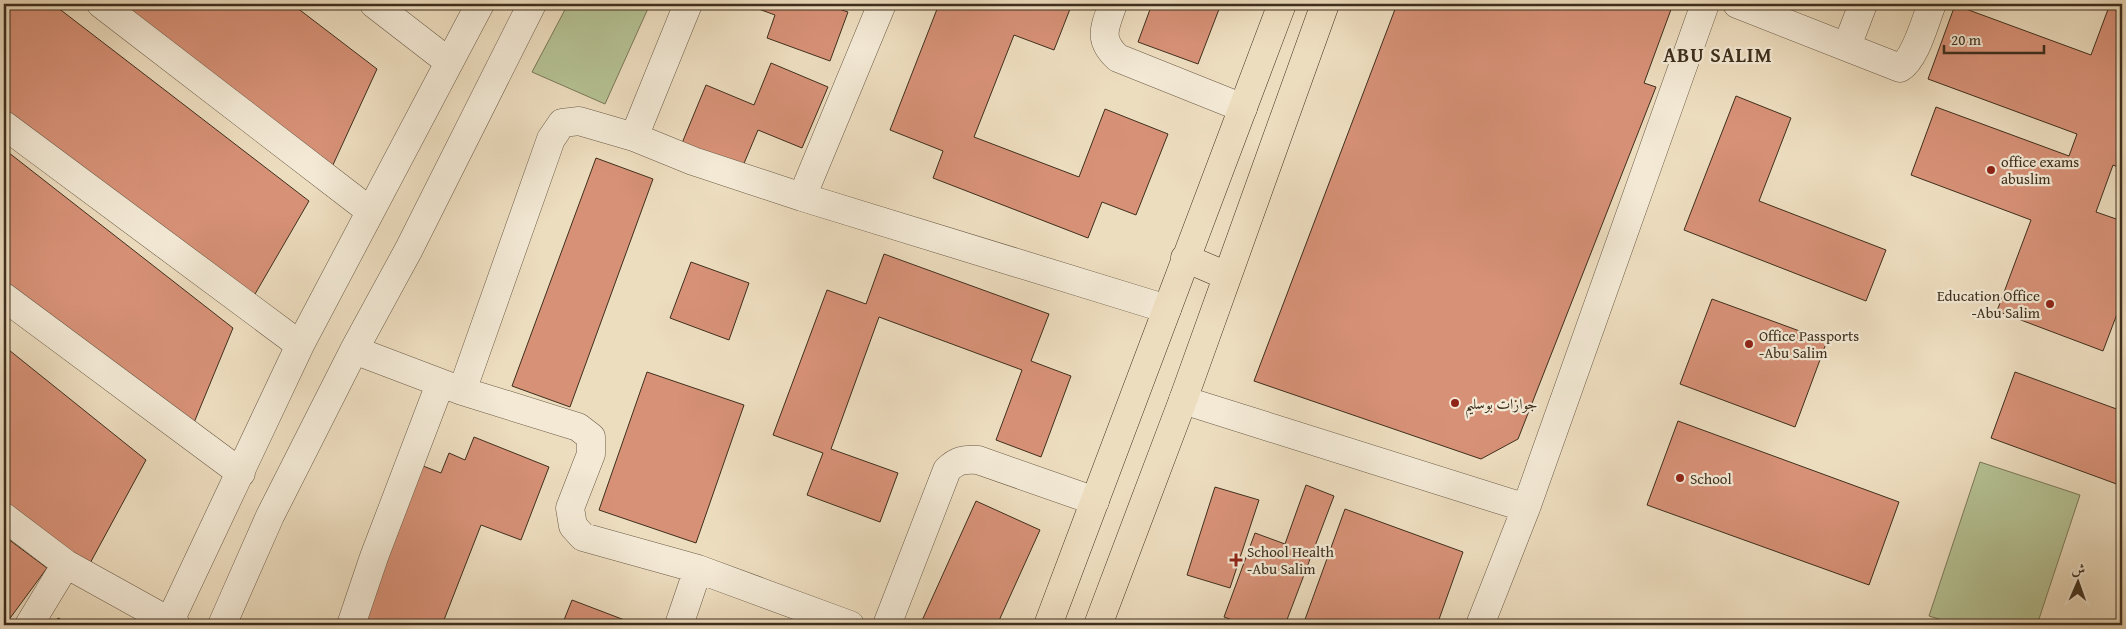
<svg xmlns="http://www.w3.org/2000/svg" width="2126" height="629" viewBox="0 0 2126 629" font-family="'Gentium Book Plus',Amiri,serif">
  <rect width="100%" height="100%" fill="#edddbf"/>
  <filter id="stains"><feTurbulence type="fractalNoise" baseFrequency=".004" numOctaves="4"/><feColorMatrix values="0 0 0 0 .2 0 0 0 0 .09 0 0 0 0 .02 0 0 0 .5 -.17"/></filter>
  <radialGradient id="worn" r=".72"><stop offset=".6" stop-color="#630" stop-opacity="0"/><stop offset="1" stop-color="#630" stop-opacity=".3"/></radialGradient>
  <path fill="#b5c294" stroke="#7a7858" d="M568,4H650L605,104L532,72Z
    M1980,462L2080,495L2037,625H1958L1929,616Z"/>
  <path fill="#d79177" stroke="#3e2f1d" d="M4,4H53L309,201L251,301L4,111Z
    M120,4H292L377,69L332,167Z
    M386,4H407L402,15Z
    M745,4H824L848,12L830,61L767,38L775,15Z
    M939,4H1072L1054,50L1014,35L974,137L1079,177L1105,109L1168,134L1136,215L1102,202L1088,238L933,178L943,151L890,130Z
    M1152,4H1221L1198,64L1138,42Z
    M1397,4H1673L1644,83L1656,87L1518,439L1481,459L1254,381Z
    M2110,4H2122V169L2113,165L2096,212L2122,221V307L2120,306L2103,351L1997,311L2031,220L1911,175L1936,107L2069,156L2077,134L1928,79L1955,5L2091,55Z
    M771,63L828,87L802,148L758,130L740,173L680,148L706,85L754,105Z
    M1736,96L1791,118L1759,201L1886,250L1866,301L1684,230Z
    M4,149L233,328L186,442L4,300Z
    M596,158L653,179L570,407L512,386Z
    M884,254L1049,314L1031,361L1071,376L1041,457L996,440L1022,370L879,317L831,449L898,473L880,522L807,495L823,453L773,435L827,290L866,304Z
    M691,262L749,283L729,340L670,318Z
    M1712,299L1827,341L1795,427L1680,384Z
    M4,346L146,460L88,567L4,501Z
    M647,372L744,405L696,543L599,510Z
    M2015,372L2122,411V486L1991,438Z
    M1678,421L1899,502L1869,585L1647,505Z
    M474,437L549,467L521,540L481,525L442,625H367L357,621L418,464L441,473L449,453L465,460Z
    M1306,485L1334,496L1285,625H1246L1224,617L1255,533L1285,544Z
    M1215,487L1259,500L1230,588L1187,575Z
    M976,501L1040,530L997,625H920Z
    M1345,509L1463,552L1437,625H1303Z
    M4,536L47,568L5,625H4Z
    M572,600L635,624L634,625H562Z
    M58,618L72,625H53Z"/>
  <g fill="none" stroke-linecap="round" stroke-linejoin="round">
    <g stroke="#6a5a46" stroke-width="29">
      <path id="minor" d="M101,4L370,211
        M374,4L449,62
        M688,4L634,137L693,161L802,197L882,4
        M1113,4C1105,27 1097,39 1118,58L1243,108
        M1737,4L1900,68C1916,58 1925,21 1932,4
        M1847,46L1863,4
        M4,125L300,345
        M802,197L1167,309
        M4,297L241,473
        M354,350L462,391L551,139L562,123L579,121L634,137
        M462,391L578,427L591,437V454L570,508L573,526L583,537L698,569L850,625
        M1183,400L1526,508
        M4,517L66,564L176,625
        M29,625L66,564
        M168,625L300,345L480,4
        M222,625L270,516L354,350L409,249L532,4
        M351,625L374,557L440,384
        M679,625L698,569
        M887,625L947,470C957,460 964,459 978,460L1095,501
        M1480,625L1526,508L1705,4"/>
    </g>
    <g stroke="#3e2f1d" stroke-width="29">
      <path id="major" d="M1185,258L1227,276
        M1048,625L1282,4
        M1098,625L1183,400L1325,4"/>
    </g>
    <use href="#minor" stroke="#f3e9d5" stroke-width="28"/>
    <use href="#major" stroke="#edddbf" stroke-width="28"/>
  </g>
  <g fill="#8f2418" stroke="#f3e9d5" stroke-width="2">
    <circle cx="1991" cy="170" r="5"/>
    <circle cx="2050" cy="304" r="5"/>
    <circle cx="1749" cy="344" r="5"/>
    <circle cx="1455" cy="403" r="5"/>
    <circle cx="1680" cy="478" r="5"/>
    <path d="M1233.5 552.5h5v5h5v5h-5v5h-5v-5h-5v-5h5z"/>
  </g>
  <g text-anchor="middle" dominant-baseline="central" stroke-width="4.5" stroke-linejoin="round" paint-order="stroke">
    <g font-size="15" fill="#3e2f1d" stroke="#f3e9d5" text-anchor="start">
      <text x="2001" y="161">office exams<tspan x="2001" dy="17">abuslim</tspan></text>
      <text x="2040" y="295" text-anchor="end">Education Office<tspan x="2040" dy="17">-Abu Salim</tspan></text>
      <text x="1759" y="335">Office Passports<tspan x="1759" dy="17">-Abu Salim</tspan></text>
      <text x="1465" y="403">جوازات بوسليم</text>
      <text x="1690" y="478">School</text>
      <text x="1247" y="551">School Health<tspan x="1247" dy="17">-Abu Salim</tspan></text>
    </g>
    <g font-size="20" font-weight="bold" letter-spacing="1" fill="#3e2f1d" stroke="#f3e9d5">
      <text x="1718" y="54">ABU SALIM</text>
    </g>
  </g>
  <rect width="2126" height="629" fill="none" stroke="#edddbf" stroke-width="20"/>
  <rect x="5" y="5" width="2116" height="619" fill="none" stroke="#3e2f1d" stroke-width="2.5"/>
  <rect x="10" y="10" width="2106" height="609" fill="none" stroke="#3e2f1d"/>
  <g transform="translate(2078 582) rotate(2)" stroke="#f3e9d5" stroke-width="4" paint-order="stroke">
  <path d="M0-4L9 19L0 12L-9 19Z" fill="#3e2f1d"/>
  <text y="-8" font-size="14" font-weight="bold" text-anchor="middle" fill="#3e2f1d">ش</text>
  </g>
  <path d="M1944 45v8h100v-8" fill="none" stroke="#3e2f1d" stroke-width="2.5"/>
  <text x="1951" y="45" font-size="15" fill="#3e2f1d" stroke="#f3e9d5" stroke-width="4" paint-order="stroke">20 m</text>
  <rect width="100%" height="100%" filter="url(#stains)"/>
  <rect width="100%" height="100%" fill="url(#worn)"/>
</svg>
